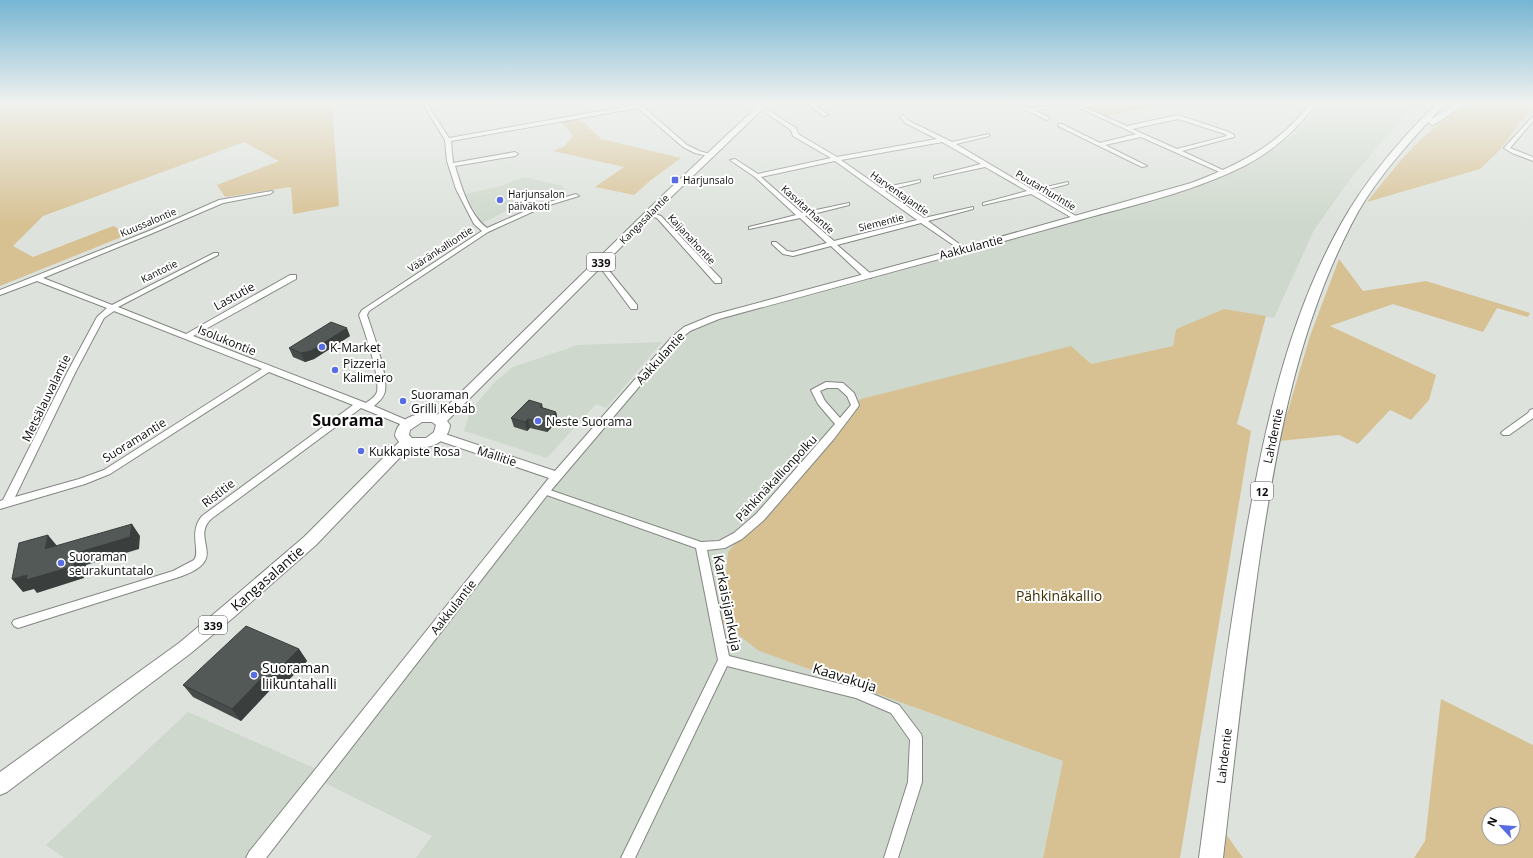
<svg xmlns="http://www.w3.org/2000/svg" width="1533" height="858" viewBox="0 0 1533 858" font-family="'Open Sans',sans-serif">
  <rect width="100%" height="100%" fill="#dde2dc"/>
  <path fill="#ced8cc" d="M1320,104H1415L1354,174L1314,230L1274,318L1224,309L1176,329L1173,346L1091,364L759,651L1064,761L1043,858H416L432,836L317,779L255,858H64L46,845L188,712L323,772L544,491L674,340L707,320L1194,187L1228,174L1258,159L1295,134L1313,115Z
    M524,177L563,186L564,190L522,203L482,223L465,194L501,186Z
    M662,342L606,408L596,404L547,458L464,431L470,411L494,383L513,367L578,345Z"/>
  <path fill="#d7c193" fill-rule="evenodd" d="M0,104H332L339,206L293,214L291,187L225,197L217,185L279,161L244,142L43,216L13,246L33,257L113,226L129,234L0,286Z
    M1079,104H1169L1177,107L1167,109L1155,106L1107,116Z
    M1471,104L1525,105L1533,108L1524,117L1500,150L1480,169L1367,202C1400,161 1423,129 1471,104Z
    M579,118L601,139L681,158L651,180L634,195L595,187L624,167L553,151L565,146L573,135L560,121Z
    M1339,259L1363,291L1426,281L1530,313L1528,317L1497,308L1483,332L1393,304L1330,326L1436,375L1429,400L1411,420L1390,410L1358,444L1339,435L1279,441L1310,336Z
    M1224,309L1266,316L1237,424L1251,431L1180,858H1043L1063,761L759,651L722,622L728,552L861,399L1071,346L1091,364L1173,346L1176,329Z
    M1441,699L1533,745V858H1414L1425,841ZM1489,814H1513V838H1489Z
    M1223,830L1243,858H1220Z"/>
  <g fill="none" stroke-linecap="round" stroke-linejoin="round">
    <g stroke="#838782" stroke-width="2">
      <path id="minor" d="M423,104H427L449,138L640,104L687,145L699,151L714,155L711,157L695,153L683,147L638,108L451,141L453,163L515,152L518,154L515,156L455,166C461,186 470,216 487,228L539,205L576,194L579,196L543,207L488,232L369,311L367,315C373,333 388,374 385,391C384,398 378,402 374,406L411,422L412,424L411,426H405L361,408L211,519C189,541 233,560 176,578L18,628L14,626L12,623L14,620L173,571L194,560C201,551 188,533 202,516L353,405L269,372L110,474L85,484L0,509V501L3,500L68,371L97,317L107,308L37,281L0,295V290L149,231L219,200L272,191L273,192L270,194L223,203L153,233L43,278L112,305L214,253H218V255L118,307L186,334L290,275H296V279L193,336L366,403C370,400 375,397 377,392C380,374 365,333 359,315L362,310L482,231L474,224L456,189L447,161L445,140ZM114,311L262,369L104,470L79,479L15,497L76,371L104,318Z
        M808,104H814L828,115L823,116Z
        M861,104H868L870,105L867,107Z
        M1013,104C1020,104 1023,107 1029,108C1037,110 1053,103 1063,104L1035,111L1049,117V119L1047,120Z
        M1071,104H1077L1127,126L1178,115L1229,132L1234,135V137L1182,151L1229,173L1224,174L1141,137L1105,145L1147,166L1142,167L1058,126V124H1062L1100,143L1136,134ZM1178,119L1225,134L1227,136L1177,149L1132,129Z
        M768,110L796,128L798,134L837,157L937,139L905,123L900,117L903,115L909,121L952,142L989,134V136L956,144L1033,190L1068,182V184L1037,192L1079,218L1074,219L1031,194L983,205V203L1027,191L985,167L934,178V176L981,164L942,142L841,160L881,188L920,180V182L885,191L924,218L973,207V209L928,221L966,249V251H962L921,223L837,245L871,274V278H865L831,246L793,256L783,254L772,244V242H776L787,251L793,252L827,243L800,218L749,229V227L796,215L755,177L730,160L735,159L758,174L831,158L793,136L791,130L766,113L765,112ZM835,161L917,220L834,241L805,216L849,205V203L802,213L761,177Z
        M1533,116V121L1510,148L1533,157V161L1512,153L1504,148Z
        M649,212L661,216L721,279V283H715L657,218L647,215V213Z
        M600,261L602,262L637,305V309H631L597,263Z
        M826,382L843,383L854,393L859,405L858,407L833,440L764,520L742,539L725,548L707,550L729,656L861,689L899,705L921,734L922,738V782L898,858H884L908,782L910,740L891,713L856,698L727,666L635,858H621L718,660L696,548L541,493L539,491L541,489H547L701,542L719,541L734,533L756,514L835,424L818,404L811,390ZM827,388H838L847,396L851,405L840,418L825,401L820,391Z
        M1533,409V418L1509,435H1503L1501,433L1503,431L1528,413L1530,410Z"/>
    </g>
    <g stroke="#838782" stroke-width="2">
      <path id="tertiary" d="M1310,104H1316C1297,130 1274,150 1246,165C1189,194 1124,207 1062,225C948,257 834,288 719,319L690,331L677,342L548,494L266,858H246L249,852L549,478L434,439L432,436L434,433H442L555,471L671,338L684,327L713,315L961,248L1191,183C1239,165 1278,145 1310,104Z"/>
    </g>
    <g stroke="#838782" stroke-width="2">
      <path id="primary" d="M760,104H768L669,199L447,421L450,425C448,444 427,450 410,447L316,545L234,617L191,653L7,792L0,795V772L179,643L222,607L304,537L399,442L395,436C397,417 421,410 437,415L446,407L663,195ZM422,422H432L436,425L434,432L426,438H412L409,435L410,430Z"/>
    </g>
    <g stroke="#838782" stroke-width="2">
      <path id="trunk" d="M1436,104H1445L1431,119L1456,104H1466L1435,124L1432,125L1428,122C1399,154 1370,187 1351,225C1299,326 1278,437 1261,548C1246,651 1235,754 1223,858H1199C1213,753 1226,649 1244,545C1263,435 1286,322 1341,224C1366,179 1400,140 1436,104Z"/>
    </g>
    <use href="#minor" fill="#fff" fill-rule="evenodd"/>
    <use href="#tertiary" fill="#fff" fill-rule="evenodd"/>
    <use href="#primary" fill="#fff" fill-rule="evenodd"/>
    <use href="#trunk" fill="#fff" fill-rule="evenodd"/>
  </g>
  <path fill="#474d4a" d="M350,336L314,359L305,362L293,357L289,348Z
    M542,404L543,408L556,412L558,421L547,432L530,428L527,431L514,427L511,418Z
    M299,649L307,661L278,691L271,689L241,721L193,697L183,685Z"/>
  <path fill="#3a3e3c" d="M347,328L350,336L314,359L305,362L301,353Z
    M556,412L558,421L547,432L545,423Z
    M528,419L530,428L527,431L525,422Z
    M132,524L140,536L139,549L86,565L84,578L37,593L34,589L23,592L12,579L27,575L76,553Z
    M48,535L58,547L45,549Z
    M299,649L307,661L278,691L269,679Z
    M263,677L271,689L241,721L232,709Z"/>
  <path fill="#535956" stroke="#3a3e3c" d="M331,322L347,328L311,351L301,353L289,348Z
    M529,400L542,404L540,407L556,412L545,423L528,419L525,422L511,418Z
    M132,524L130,537L76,553L74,566L26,580L27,575L12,579L19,543L48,535L45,549Z
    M246,626L299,649L269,679L263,677L232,709L183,685Z"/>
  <linearGradient id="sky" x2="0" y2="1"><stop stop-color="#76b5d3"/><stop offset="0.46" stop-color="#f0f2ef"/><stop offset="1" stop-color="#f0f2ef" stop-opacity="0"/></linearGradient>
  <rect width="1533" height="224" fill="url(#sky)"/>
  <g fill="#586ce3" stroke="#fff" stroke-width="1.5">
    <rect x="671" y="176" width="8" height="8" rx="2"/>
    <circle cx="500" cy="200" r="4"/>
    <circle cx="322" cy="347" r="4"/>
    <circle cx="335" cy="370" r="4"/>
    <circle cx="403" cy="401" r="4"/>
    <circle cx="538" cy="421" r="4"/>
    <circle cx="361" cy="451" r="4"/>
    <circle cx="61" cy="563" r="4"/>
    <circle cx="254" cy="675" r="4"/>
  </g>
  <g text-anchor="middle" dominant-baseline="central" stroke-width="4" stroke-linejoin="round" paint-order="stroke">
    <g font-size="10" fill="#0b0d0b" stroke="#fff" text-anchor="start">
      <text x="683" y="180">Harjunsalo</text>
      <text x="508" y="194">Harjunsalon<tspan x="508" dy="12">päiväkoti</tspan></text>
    </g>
    <g font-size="10" fill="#0b0d0b" stroke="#fff">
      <text transform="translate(1046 190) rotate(31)">Puutarhurintie</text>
      <text transform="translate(900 193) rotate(35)">Harventajantie</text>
      <text transform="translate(808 209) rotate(42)">Kasvitarhantie</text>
      <text transform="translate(644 219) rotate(-45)">Kangasalantie</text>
      <text transform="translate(148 222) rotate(-23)">Kuussalontie</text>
      <text transform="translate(881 222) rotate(-14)">Siementie</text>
      <text transform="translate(692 239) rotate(47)">Kaijanahontie</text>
      <text transform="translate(440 249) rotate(-33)">Vääränkalliontie</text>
      <text transform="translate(159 271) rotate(-26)">Kantotie</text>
    </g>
    <g fill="#fff" stroke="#545654" stroke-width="1">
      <rect x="587" y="253" width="28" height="18" rx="3"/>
      <rect x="1251" y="482" width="22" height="18" rx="3"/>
      <rect x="199" y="616" width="28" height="18" rx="3"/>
    </g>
    <g font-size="11" font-weight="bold" fill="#0b0d0b">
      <text x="601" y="262">339</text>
      <text x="1262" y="491">12</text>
      <text x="213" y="625">339</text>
    </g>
    <g font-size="12" fill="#0b0d0b" stroke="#fff">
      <text transform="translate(971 247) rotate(-15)">Aakkulantie</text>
      <text transform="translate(234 296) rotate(-29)">Lastutie</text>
      <text transform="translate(227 340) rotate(22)">Isolukontie</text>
      <text transform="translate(660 358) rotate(-48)">Aakkulantie</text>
      <text transform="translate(46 398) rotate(-64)">Metsälauvalantie</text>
      <text transform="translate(1273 436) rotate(-78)">Lahdentie</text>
      <text transform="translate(134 440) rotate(-32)">Suoramantie</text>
      <text transform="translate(497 456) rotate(18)">Mallitie</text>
      <text transform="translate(776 478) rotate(-47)">Pähkinäkallionpolku</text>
      <text transform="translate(218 493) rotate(-38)">Ristitie</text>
      <text transform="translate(453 607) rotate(-52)">Aakkulantie</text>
      <text transform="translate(1224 756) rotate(-83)">Lahdentie</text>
    </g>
    <g font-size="12" fill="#0b0d0b" stroke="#fff" text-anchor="start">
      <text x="330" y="347">K-Market</text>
      <text x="343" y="363">Pizzeria<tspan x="343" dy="14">Kalimero</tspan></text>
      <text x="411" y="394">Suoraman<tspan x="411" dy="14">Grilli Kebab</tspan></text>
      <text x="546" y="421">Neste Suorama</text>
      <text x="369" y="451">Kukkapiste Rosa</text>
      <text x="69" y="556">Suoraman<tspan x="69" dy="14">seurakuntatalo</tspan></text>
    </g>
    <g font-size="14" fill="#0b0d0b" stroke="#fff">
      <text transform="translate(267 578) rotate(-41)">Kangasalantie</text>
      <text transform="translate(728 603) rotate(79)">Karkaisijankuja</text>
      <text transform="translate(845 677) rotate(17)">Kaavakuja</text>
    </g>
    <g font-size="14" fill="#402f02" stroke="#fff">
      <text x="1059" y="595">Pähkinäkallio</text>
    </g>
    <g font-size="14" fill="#0b0d0b" stroke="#fff" text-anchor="start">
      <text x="262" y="667">Suoraman<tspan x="262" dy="16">liikuntahalli</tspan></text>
    </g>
    <g font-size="16" font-weight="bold" fill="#0b0d0b" stroke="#fff">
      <text x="348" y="420">Suorama</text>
    </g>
  </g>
  <g transform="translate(1501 826) rotate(296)"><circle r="19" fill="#ffffff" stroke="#9d9e9d"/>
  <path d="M0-3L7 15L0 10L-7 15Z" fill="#586ce3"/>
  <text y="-6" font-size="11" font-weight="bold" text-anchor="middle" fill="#0b0d0b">N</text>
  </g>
</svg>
